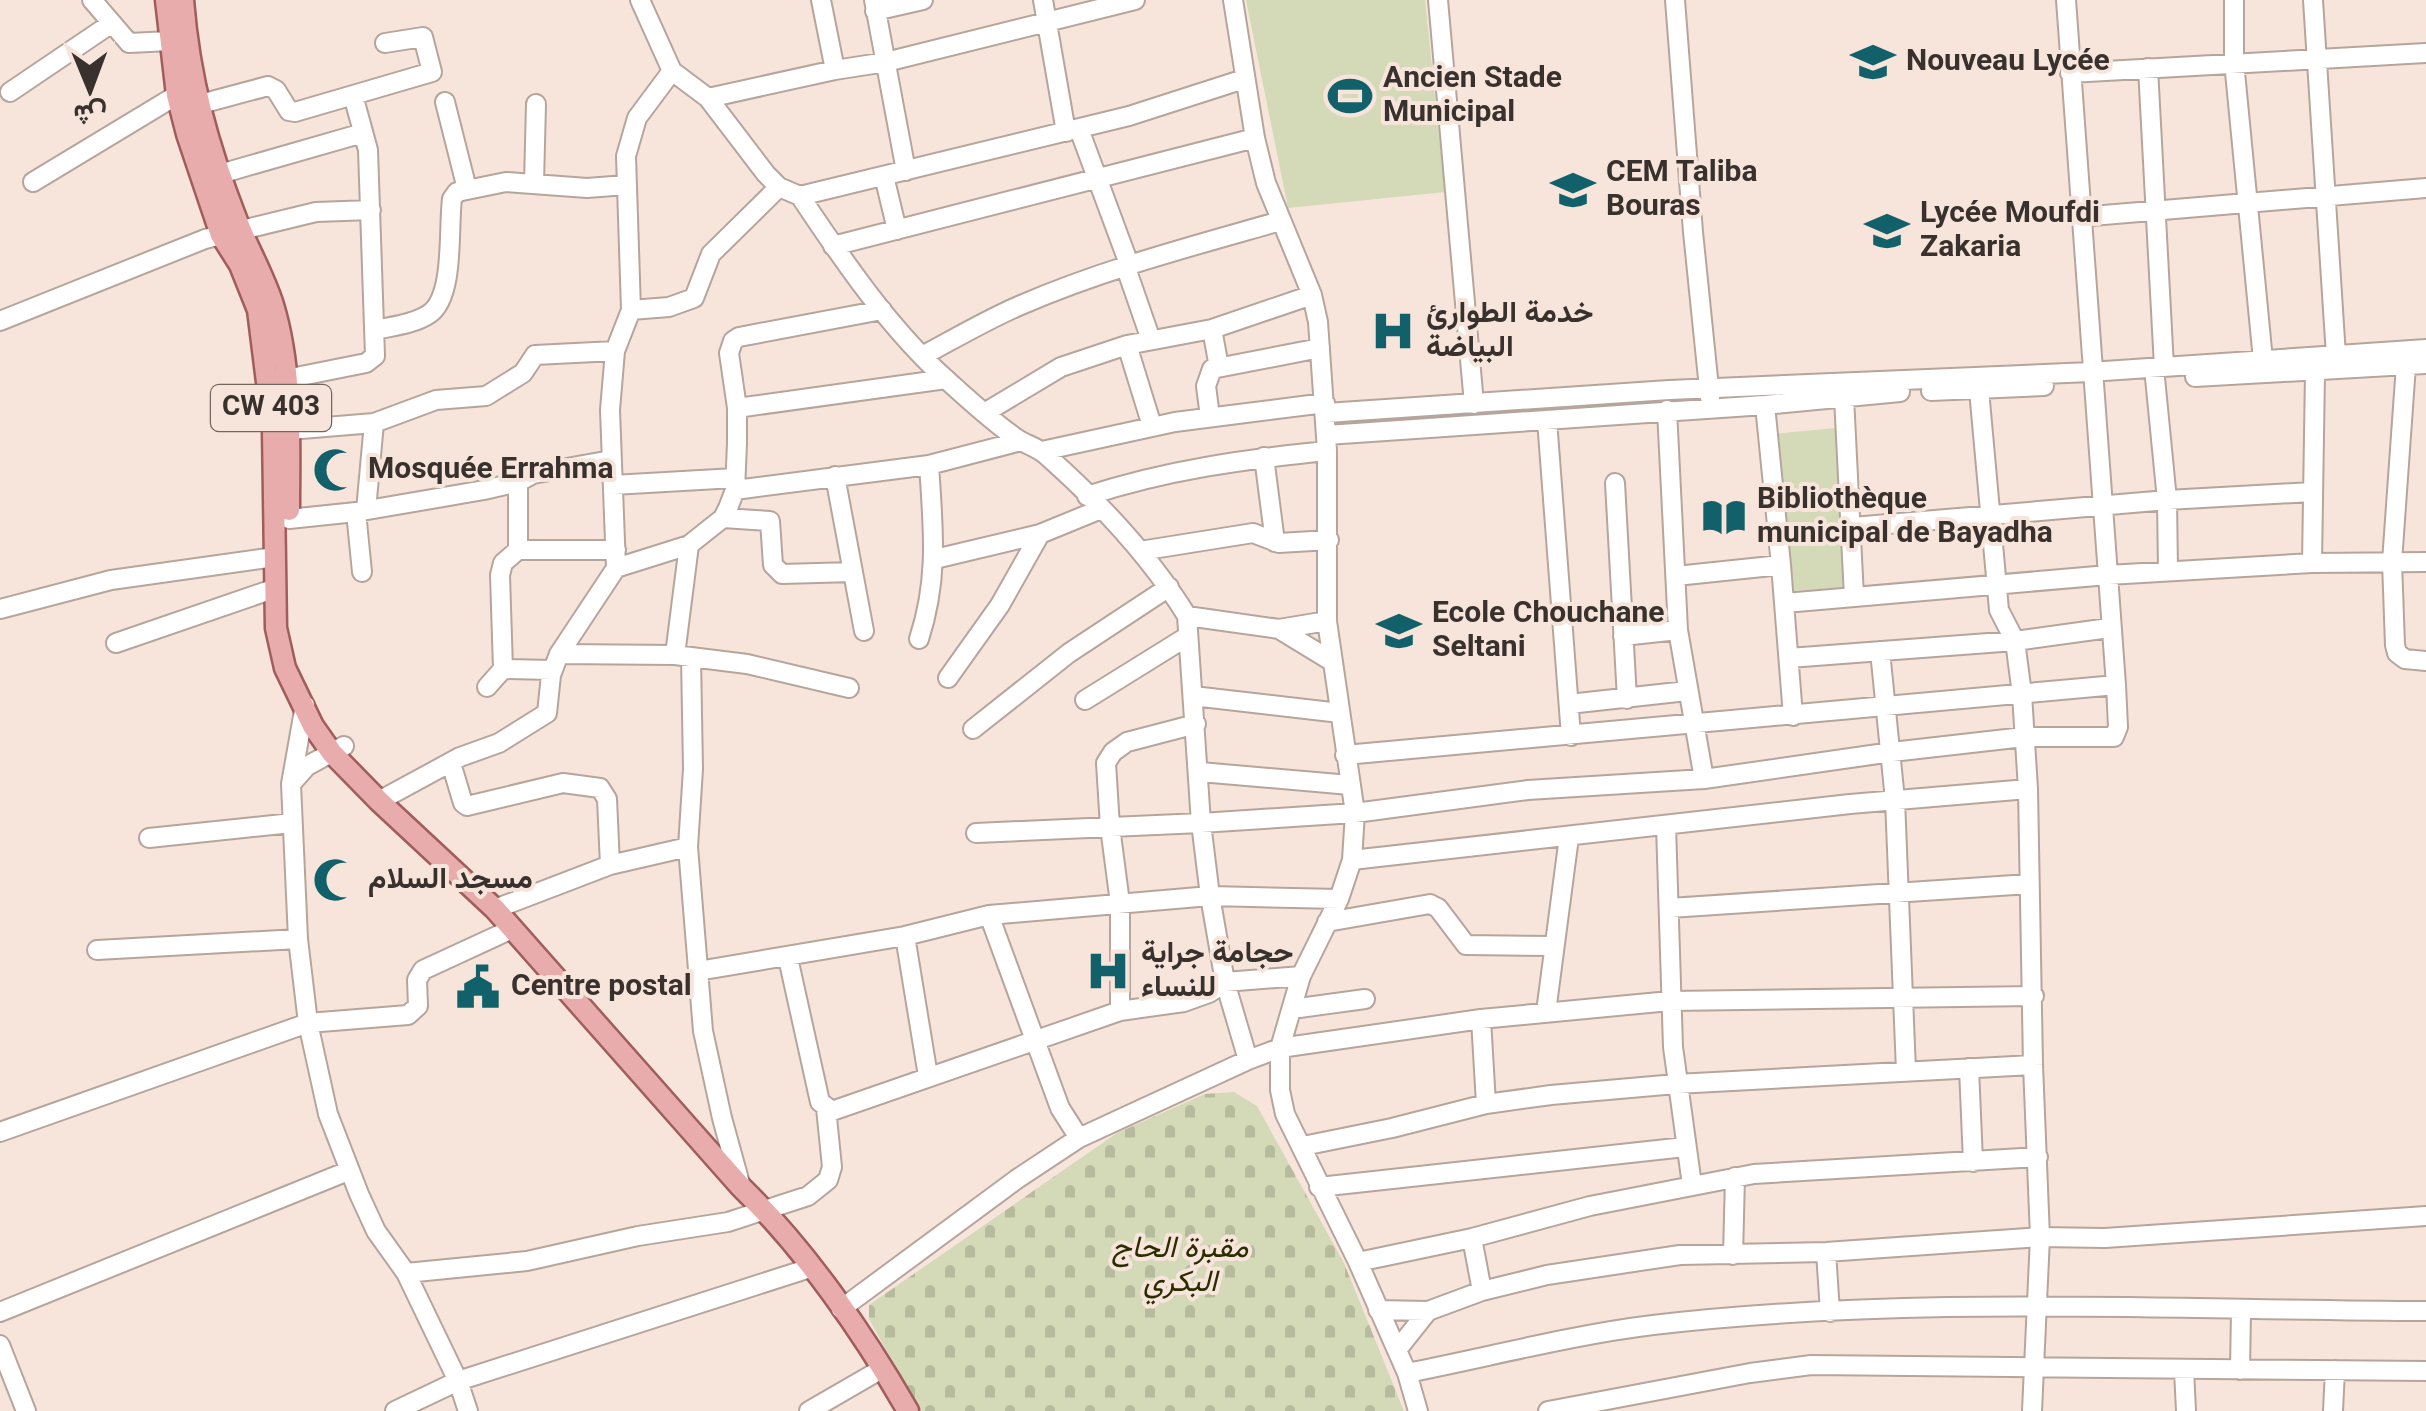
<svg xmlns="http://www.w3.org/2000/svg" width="2426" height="1411" viewBox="0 0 2426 1411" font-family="Georgia,Vazirmatn,serif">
  <defs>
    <pattern id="cemetery-stones" width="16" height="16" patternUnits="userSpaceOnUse" patternTransform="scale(2.5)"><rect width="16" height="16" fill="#d4d9b8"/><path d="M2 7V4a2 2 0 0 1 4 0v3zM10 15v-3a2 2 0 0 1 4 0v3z" fill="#b7bb9e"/></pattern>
  </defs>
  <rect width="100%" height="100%" fill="#f7e5db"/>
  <path fill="url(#cemetery-stones)" d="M1234,1092L1257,1106L1344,1263L1404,1411H920L869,1319V1305L1117,1133L1205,1094Z"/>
  <path fill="#d4d9b8" d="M1246,0H1425L1445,192L1288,208Z
    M1836,428L1848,587L1793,591L1790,559L1782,560L1774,434Z"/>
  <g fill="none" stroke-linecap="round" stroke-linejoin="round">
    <g stroke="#b6a59c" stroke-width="22">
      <path id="minor" d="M92,0L129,43L170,41
        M640,0L672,71L708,98L766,174L779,187L800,196L1129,116L1244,79
        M821,0L835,70
        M874,0L906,171
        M1043,0L1066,132
        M1233,0L1255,138L1266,183L1312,295L1318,322L1327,451V621L1355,813L1352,860L1339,899L1301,976L1280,1048V1090L1285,1114L1358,1262L1407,1373L1418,1411
        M1438,0L1474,404
        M1675,0L1693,232L1710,398
        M2234,0V62L2263,360
        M2313,0L2336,356
        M875,11L923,0
        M2148,68L2164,367
        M2070,73L2426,53
        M10,92L112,23
        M708,98L835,70L886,62L1135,0
        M445,102L467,189
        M197,105L268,86L276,90L289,111L295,112L432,72L423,37L385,43
        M1079,129L1129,264
        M220,174L363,133
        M884,176L897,230
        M33,182L177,95
        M534,183L536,104
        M800,196C842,259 891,331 948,381C970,401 995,424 1019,440C1028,445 1038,448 1046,455C1099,502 1150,556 1187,616L1201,823L1210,896L1225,982L1248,1060
        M2080,217L2426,188
        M833,246L1255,138
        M1125,265L1151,340
        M631,310L669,307L694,298L711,254L779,187
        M0,321L205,239L316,212L371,210
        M1212,329L1219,367
        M375,330C393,326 414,324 429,314C455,297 448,228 452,199L457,192L506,182L587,188L626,185
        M1127,345L1152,426
        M924,355C956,338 988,319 1021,305C1104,269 1193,246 1280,221
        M2406,365L2392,562L2395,645L2397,653L2405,659L2426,661
        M2195,377L2426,364
        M2155,378L2167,500L2168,570
        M286,379L366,363L375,356L368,150L353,95
        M1979,390L1999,610L2015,641L2022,694L2028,789L2033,1065L2040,1237L2032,1411
        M1931,391L2044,386
        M1844,397L1854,597
        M1765,405L1781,565
        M737,408L946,379
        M1667,410L1678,630L1704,779
        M986,412L1061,367L1127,345L1212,329L1312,295
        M1326,413L1669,390L2090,372L2426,349
        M1210,417L1206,386L1212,369L1320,348
        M1547,420L1571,736
        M289,430L374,423L436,400L486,396L523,373L535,355L615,351
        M1327,435L1765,405L1900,392
        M1042,451L1175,422L1325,403
        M1264,457L1275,542
        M835,476L864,631
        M518,482V550L503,563L500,575L503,669L553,670
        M1615,483L1627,699
        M613,485L735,478
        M735,490L929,465L1021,441
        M1087,496C1166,470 1246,459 1327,451
        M366,510L374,423
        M356,512L362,572
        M723,518L770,521L773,565L782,574L853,572
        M289,519L356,512L484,490L518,482L533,474L611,460
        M1853,527L2167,500L2312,492
        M518,550H616
        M1140,551L1253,533L1279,543L1329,540
        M935,559L1040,534L1101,509
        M2312,563L2426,562
        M616,568L610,410L615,351L631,310L626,156L637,118L672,71
        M1676,576L1781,565L1793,716
        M1785,603L2108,575L2312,563L2315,372
        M0,609L111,580L275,557
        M1187,616L1279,629L1327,621
        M1279,629L1333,662
        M1623,636L1678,630
        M919,639C939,578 933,527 929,465
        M116,643L276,588
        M1880,651L1895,800L1906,1071
        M559,654L675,655L747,664L849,688
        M675,655L689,545
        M691,657L693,769L688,847L703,1031L722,1118L741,1187
        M1789,658L2015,641L2109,628
        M948,678L1000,605L1040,534
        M487,687L503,669
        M1193,696L1340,713
        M1085,700L1188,636
        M1569,704L1687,691
        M305,705L291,784L298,939L308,1023L328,1114L359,1194L376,1231L406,1273L458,1381L468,1411
        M973,729L1069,653L1169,587
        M1345,755C1602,733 1859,709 2116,685
        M451,763L463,803L467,806L563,783L600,788L607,799L610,865
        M1200,772L1350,785
        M291,784L307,766L344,746
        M379,801L460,757L499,743L547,713L551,675L559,654L616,568L689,545L723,518L728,508L735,490L737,443V408L729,353L733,341L739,337L882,310
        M1666,826L1673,1047L1692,1185
        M976,833L1201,823L1355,813L1528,790L1704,779L1892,752L2024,737H2114L2118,727L2116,685L2066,0
        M149,838L292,823
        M1352,860L1850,804L2028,789
        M1670,908L2029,884
        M495,909L610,865L688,847
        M989,915L1060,1108L1079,1138
        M1327,922L1430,904L1438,908L1466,945L1553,946
        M905,936L928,1076
        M97,950L298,939
        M788,958L820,1102L832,1111L1120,1011L1184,1002L1209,993L1225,982L1301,976
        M698,971L905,936L989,915L1210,896L1339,899
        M1292,1009L1365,999
        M1120,1011V903L1110,827L1106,763L1113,752L1127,742L1196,724
        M1546,1012L1569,837
        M1481,1019L1486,1104
        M1969,1068L1973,1162
        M0,1132L308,1023L408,1015L418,1006L417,980L423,970L512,929
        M1303,1146L1392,1128L1486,1104L1551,1095L1676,1084L2033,1065
        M1319,1187L1685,1147
        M1472,1238L1482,1291
        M1826,1252L1830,1312
        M1733,1255L1735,1177
        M1358,1262L1472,1238L1590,1206L1754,1174L2038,1157
        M406,1273L527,1261L638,1236L728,1222L808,1196L828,1180L832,1167L826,1108
        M841,1309L1017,1179L1079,1138L1248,1060L1280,1048L1481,1019L1670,1001L2034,996
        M1378,1310L1428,1311L1482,1291L1547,1275L1680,1255L1826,1252L2040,1237L2105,1238L2426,1216
        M0,1312L348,1171
        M0,1345L26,1411
        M1397,1350L1428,1311
        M2184,1370L2186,1411
        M2240,1370L2241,1311
        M1407,1373C1489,1357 1571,1335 1653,1325C1909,1295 2169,1310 2426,1311
        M395,1411L458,1381L810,1268
        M809,1411L873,1374
        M1548,1411L1750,1373L1811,1365L2426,1371
        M2333,1411L2335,1370"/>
    </g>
    <g stroke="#a05d5b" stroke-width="25">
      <path id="major" d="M166,0L177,95L187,134L221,235L240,265L258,310L273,430L276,628L285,668L313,726L332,753L379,801L495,909L741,1187C805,1249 864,1334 908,1411
        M183,0C189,79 208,147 237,221C248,249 264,276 273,305C293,371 289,442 289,510"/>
    </g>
    <use href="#minor" stroke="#fff" stroke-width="18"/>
    <use href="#major" stroke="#e8acac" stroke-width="20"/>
  </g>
  <defs>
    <g id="school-bare" transform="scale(3.45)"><path d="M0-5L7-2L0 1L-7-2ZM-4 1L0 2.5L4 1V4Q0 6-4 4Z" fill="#12616a" stroke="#f7e5db" stroke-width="2.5" paint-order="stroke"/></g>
    <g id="stadium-bare" transform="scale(3.45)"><path d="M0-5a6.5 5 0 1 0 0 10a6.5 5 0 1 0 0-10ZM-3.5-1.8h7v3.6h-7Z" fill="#12616a" stroke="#f7e5db" stroke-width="2.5" paint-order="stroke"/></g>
    <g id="hospital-bare" transform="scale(3.45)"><path d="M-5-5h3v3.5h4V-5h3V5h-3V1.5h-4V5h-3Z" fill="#12616a" stroke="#f7e5db" stroke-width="2.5" paint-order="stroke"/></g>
    <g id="mosque-bare" transform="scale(3.45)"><path d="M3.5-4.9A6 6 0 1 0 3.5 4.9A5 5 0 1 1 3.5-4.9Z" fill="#12616a" stroke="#f7e5db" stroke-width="2.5" paint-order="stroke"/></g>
    <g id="library-bare" transform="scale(3.45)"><path d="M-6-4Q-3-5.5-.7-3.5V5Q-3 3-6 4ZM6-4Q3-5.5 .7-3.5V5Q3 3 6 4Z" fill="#12616a" stroke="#f7e5db" stroke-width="2.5" paint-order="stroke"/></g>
    <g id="civic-bare" transform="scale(3.45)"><path d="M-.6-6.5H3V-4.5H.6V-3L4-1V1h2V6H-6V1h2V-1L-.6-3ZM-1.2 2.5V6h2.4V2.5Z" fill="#12616a" stroke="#f7e5db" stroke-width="2.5" paint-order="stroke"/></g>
  </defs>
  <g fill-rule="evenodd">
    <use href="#school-bare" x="1873" y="62"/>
    <use href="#stadium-bare" x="1350" y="96"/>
    <use href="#school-bare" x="1573" y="190"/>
    <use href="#school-bare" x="1887" y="231"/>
    <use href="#hospital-bare" x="1393" y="331"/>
    <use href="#mosque-bare" x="335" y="470"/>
    <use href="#library-bare" x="1724" y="517"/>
    <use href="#school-bare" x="1399" y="631"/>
    <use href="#mosque-bare" x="335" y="880"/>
    <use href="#hospital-bare" x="1108" y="971"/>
    <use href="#civic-bare" x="478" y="987"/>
  </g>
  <g text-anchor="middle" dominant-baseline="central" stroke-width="8" stroke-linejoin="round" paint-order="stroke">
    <rect fill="#f7e5db" stroke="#716761" stroke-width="2.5" x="211" y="385" width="120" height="46" rx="8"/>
    <g font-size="28" font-weight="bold" fill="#38312d">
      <text x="271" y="408">CW 403</text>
    </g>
    <g font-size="30" font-weight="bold" fill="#38312d" stroke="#f7e5db" text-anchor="start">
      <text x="1906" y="62">Nouveau Lycée</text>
      <text x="1383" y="79">Ancien Stade<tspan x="1383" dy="34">Municipal</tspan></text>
      <text x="1606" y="173">CEM Taliba<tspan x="1606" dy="34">Bouras</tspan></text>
      <text x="1920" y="214">Lycée Moufdi<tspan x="1920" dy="34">Zakaria</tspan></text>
      <text x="1426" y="314">خدمة الطوارئ<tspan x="1426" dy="34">البياضة</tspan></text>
      <text x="368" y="470">Mosquée Errahma</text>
      <text x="1757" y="500">Bibliothèque<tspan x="1757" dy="34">municipal de Bayadha</tspan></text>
      <text x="1432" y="614">Ecole Chouchane<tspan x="1432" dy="34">Seltani</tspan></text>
      <text x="368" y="880">مسجد السلام</text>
      <text x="1141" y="954">حجامة جراية<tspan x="1141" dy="34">للنساء</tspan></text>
      <text x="511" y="987">Centre postal</text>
    </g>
    <g font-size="30" font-style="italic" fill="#2b2d00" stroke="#f7e5db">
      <text x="1180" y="1249">مقبرة الحاج<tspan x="1180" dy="34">البكري</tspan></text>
    </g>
  </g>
  <g transform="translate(90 90) rotate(179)" stroke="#f7e5db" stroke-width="8" paint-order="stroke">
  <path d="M0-8L18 38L0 25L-18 38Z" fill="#38312d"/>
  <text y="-15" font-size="28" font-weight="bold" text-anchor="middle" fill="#38312d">ش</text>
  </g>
</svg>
